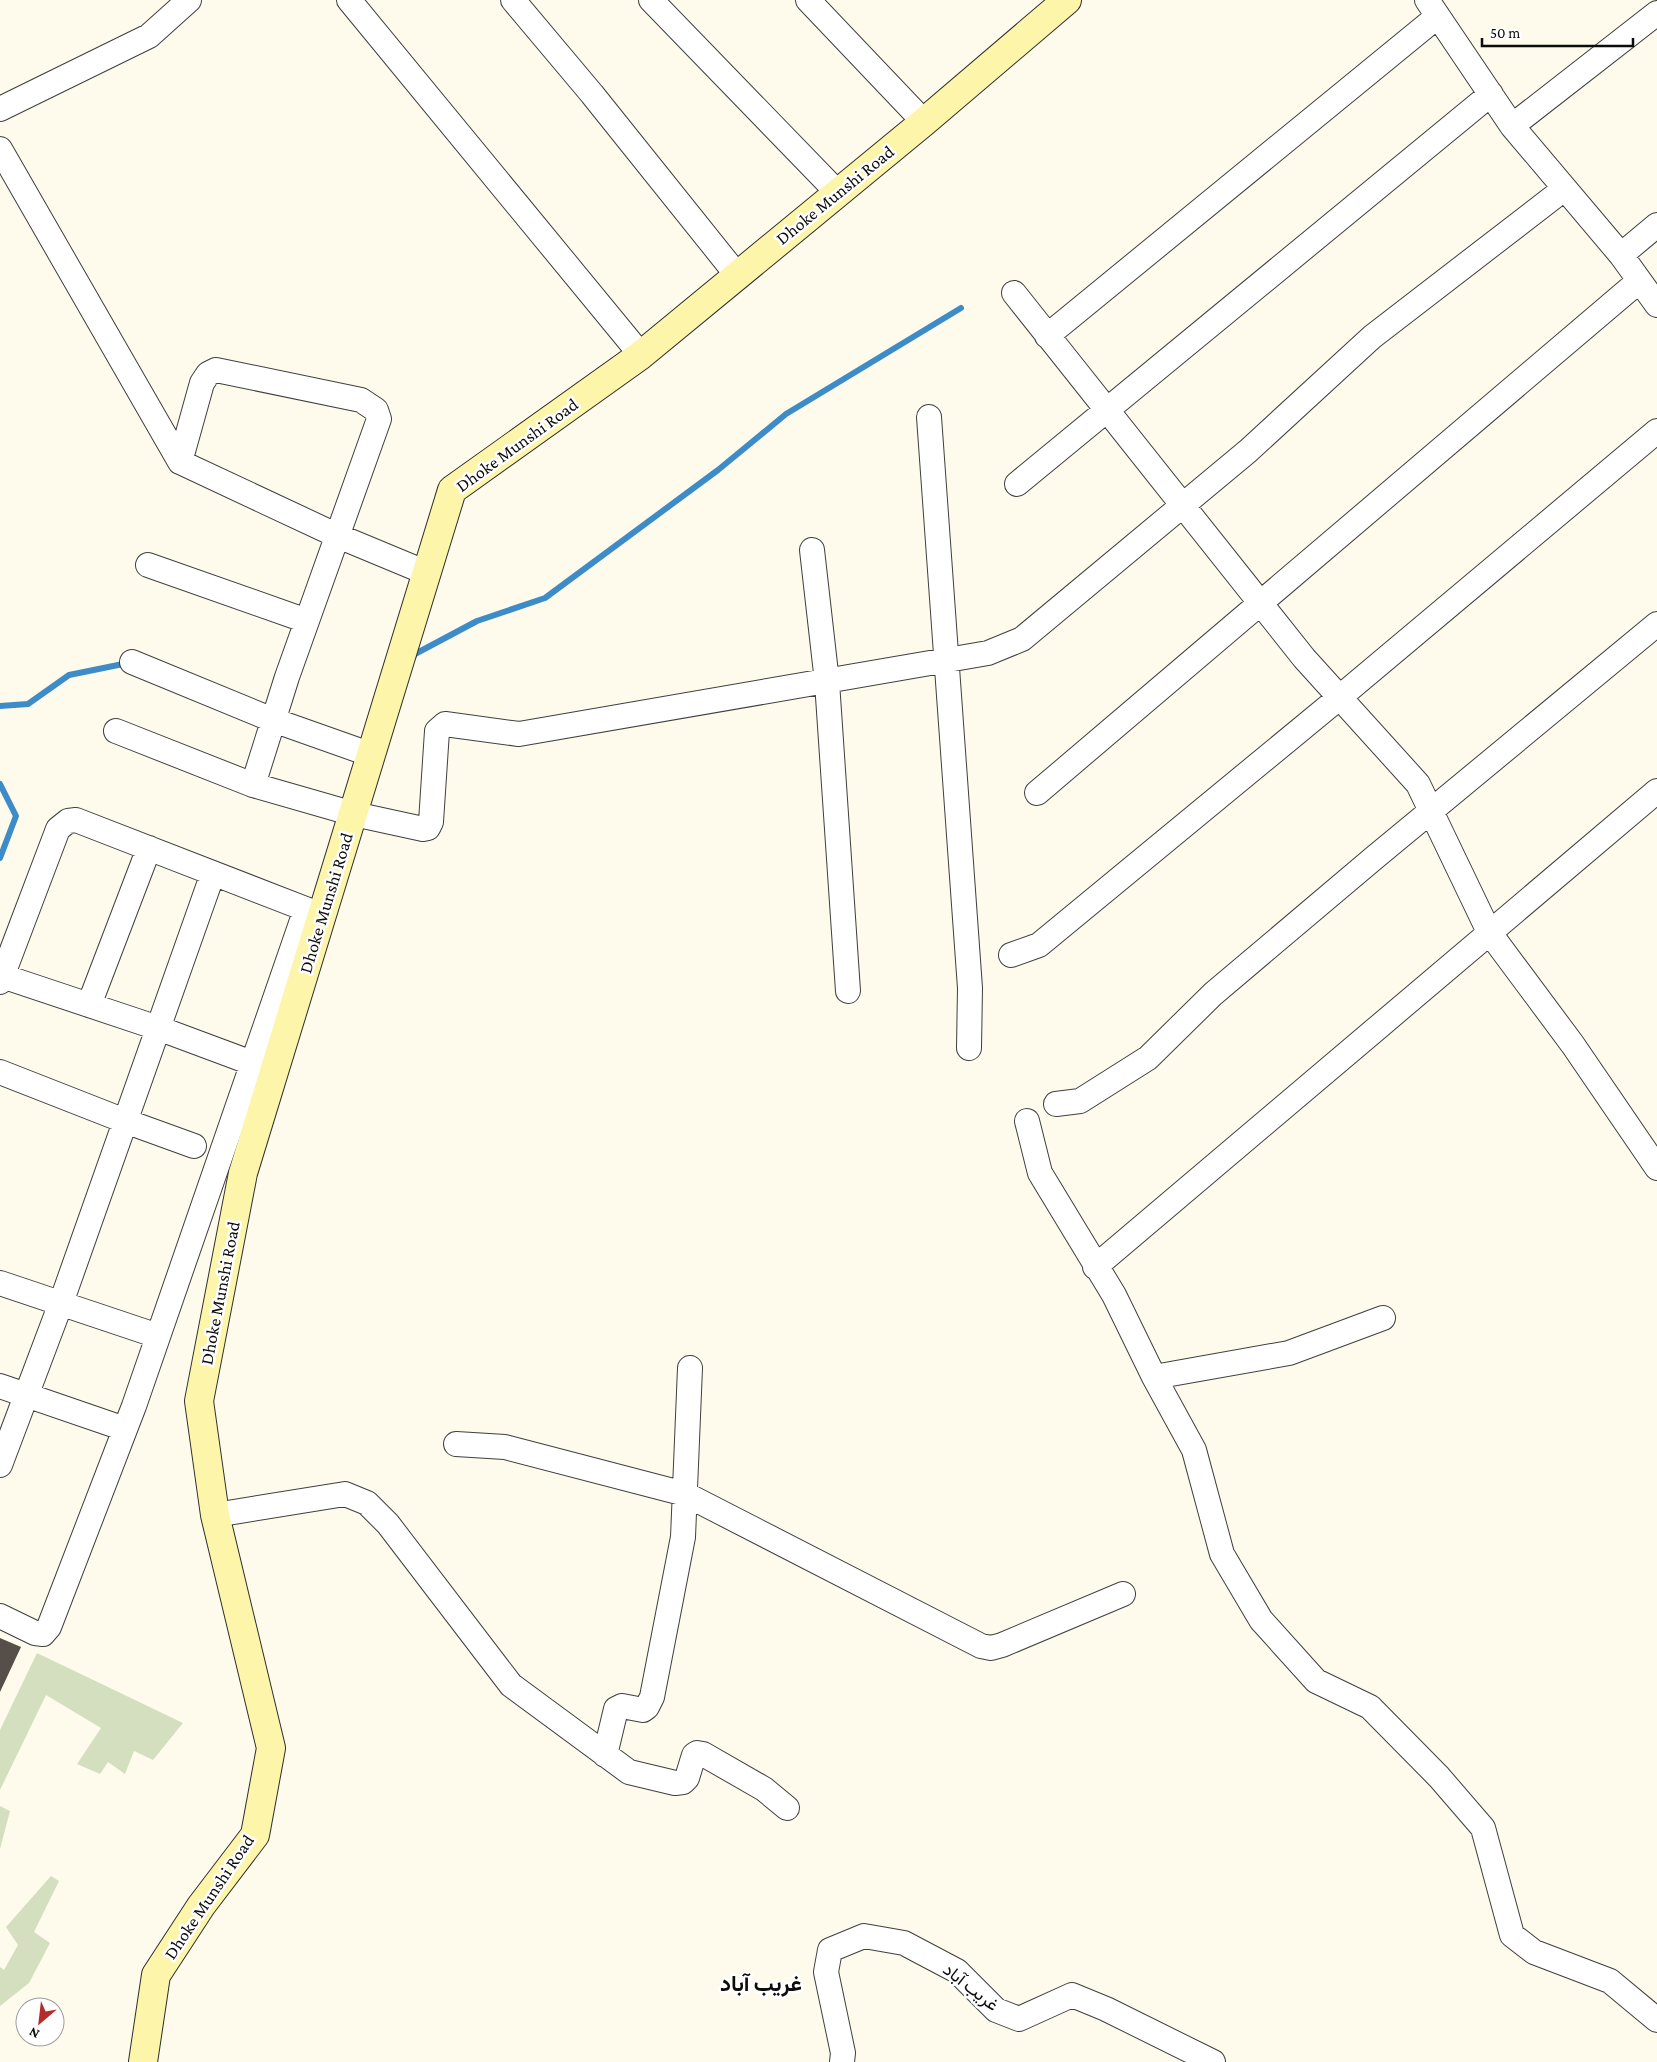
<svg xmlns="http://www.w3.org/2000/svg" width="1657" height="2062" viewBox="0 0 1657 2062" font-family="'Crimson Pro',Vazirmatn,serif">
  <rect width="100%" height="100%" fill="#fefbec"/>
  <path fill="#d3dfbf" d="M37,1653L183,1723L153,1760L134,1751L125,1774L108,1762L100,1774L77,1764L101,1728L46,1695L0,1790V1730Z
    M0,1806L10,1811L0,1849Z
    M51,1876L59,1881L34,1932L50,1943L29,1983L0,2006V1967L4,1970L18,1945L6,1927Z"/>
  <g fill="none" stroke-linecap="round" stroke-linejoin="round">
    <path stroke="#3d8cc8" stroke-width="6" d="M412,660L415,654L477,621L545,598L718,470L786,414L961,308
      M0,706L28,704L69,675L128,663
      M0,784L16,816L0,858"/>
  </g>
  <path fill="#554e49" d="M0,1638L21,1647L0,1692Z"/>
  <g fill="none" stroke-linecap="round" stroke-linejoin="round">
    <g stroke="#3f3f3f" stroke-width="26">
      <path id="street" d="M349,0L641,355
        M513,0L592,94L737,275
        M651,0L838,193
        M808,0L924,122
        M1427,0L1512,126L1621,255L1657,305
        M0,109L149,36L189,0
        M1512,126L1657,13
        M0,149L180,462L338,536L427,573
        M1621,255L1657,225
        M1014,293L1304,658L1418,784L1489,932L1573,1045L1657,1168
        M1047,336L1438,16
        M929,417L970,988L969,1048
        M180,462L202,383L208,374L216,370L361,400L376,410L379,419L287,677L253,785
        M1017,484L1491,94
        M812,550L827,682L848,991
        M148,565L307,621
        M132,662L273,720L372,755
        M116,731L253,785L354,814L423,829L428,828L431,822L437,731L445,724L519,734L988,653L1022,639L1248,451L1372,337L1564,189
        M1037,793L1639,281
        M1011,955L1039,945L1340,697L1657,431
        M2,976L158,1028L252,1063
        M0,982L58,829L68,821L76,820L321,915
        M89,1005L149,848
        M0,1072L125,1121L194,1146
        M1056,1104L1080,1101L1148,1058L1213,994L1374,858L1657,624
        M1027,1121L1040,1173L1114,1295L1154,1377L1194,1450L1222,1554L1261,1620L1316,1681L1370,1707L1439,1777L1483,1828L1512,1935L1534,1952L1610,1981L1657,2020
        M1095,1267C1283,1109 1469,949 1657,791
        M0,1283L158,1336
        M1154,1377L1289,1353L1383,1318
        M0,1386L125,1429
        M456,1444L505,1447L685,1494L981,1646L991,1648L1002,1645L1123,1594
        M0,1465L61,1303L213,873
        M215,1515L345,1494L367,1503L388,1524L511,1685L629,1772L675,1783L683,1782L687,1778L694,1755L697,1753L703,1754L764,1789L787,1808
        M0,1616L35,1633L43,1634L49,1627L134,1406L306,909
        M605,1755L616,1709L622,1706L643,1710L647,1707L652,1697L683,1537L690,1368
        M842,2062L843,2053L826,1972L830,1950L864,1936L904,1943L957,1971L996,2010L1019,2019L1072,1995L1106,2009L1213,2062"/>
    </g>
    <g stroke="#2e2e2e" stroke-width="30">
      <path id="secondary" d="M143,2062L156,1975L201,1906L255,1835L271,1748L215,1515L199,1401L243,1173L452,490L641,355L924,122L1067,0"/>
    </g>
    <use href="#street" stroke="#fff" stroke-width="24"/>
    <use href="#secondary" stroke="#fcf5aa" stroke-width="28"/>
  </g>
  <g text-anchor="middle" dominant-baseline="central" stroke-width="5" stroke-linejoin="round" paint-order="stroke">
    <g font-size="18" fill="#0c0c0c" stroke="#fff">
      <text transform="translate(835 195) rotate(-39)">Dhoke Munshi Road</text>
      <text transform="translate(517 445) rotate(-36)">Dhoke Munshi Road</text>
      <text transform="translate(326 903) rotate(-73)">Dhoke Munshi Road</text>
      <text transform="translate(220 1293) rotate(-79)">Dhoke Munshi Road</text>
      <text transform="translate(209 1897) rotate(-56)">Dhoke Munshi Road</text>
      <text transform="translate(971 1987) rotate(38)">غریب آباد</text>
    </g>
    <g font-size="22" font-weight="bold" fill="#0c0c0c" stroke="#fff">
      <text x="761" y="1983">غریب آباد</text>
    </g>
  </g>
  <g transform="translate(40 2022) rotate(208)"><circle r="24" fill="#ffffff" stroke="#9e9e9e"/>
  <path d="M0-4L9 19L0 12L-9 19Z" fill="#b72a2c"/>
  <text y="-8" font-size="14" font-weight="bold" text-anchor="middle" fill="#0c0c0c">N</text>
  </g>
  <path d="M1482 38v8h151v-8" fill="none" stroke="#0c0c0c" stroke-width="2.5"/>
  <text x="1490" y="38" font-size="15" fill="#0c0c0c" stroke="#ffffff" stroke-width="4" paint-order="stroke">50 m</text>
</svg>
